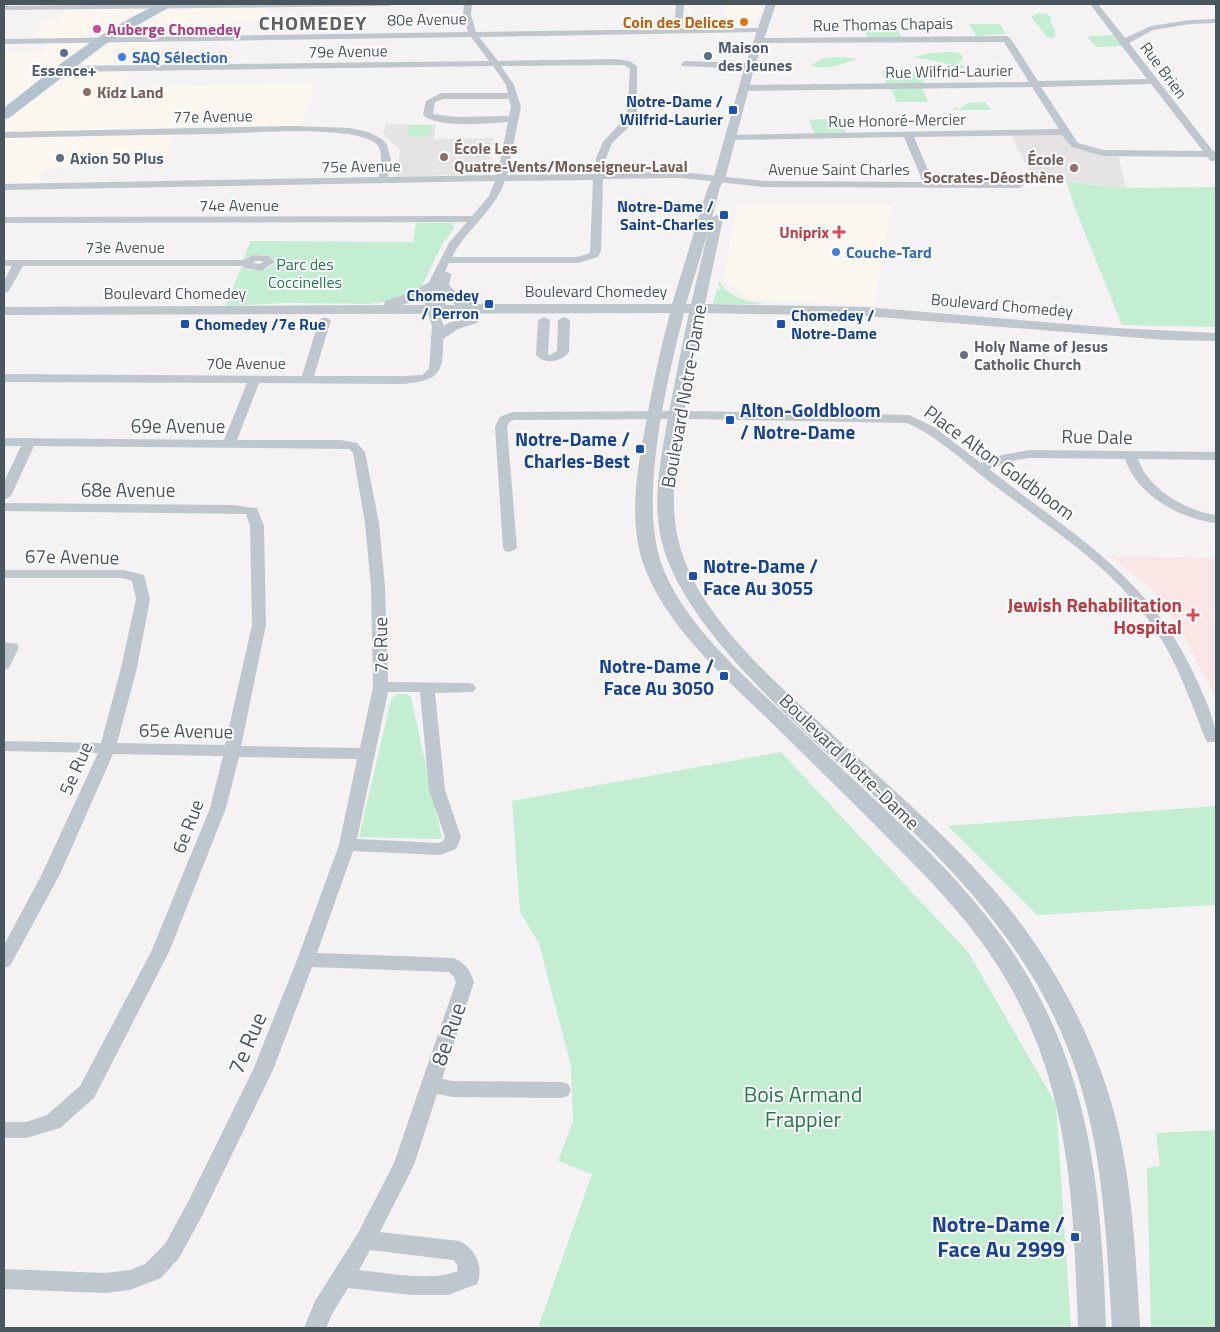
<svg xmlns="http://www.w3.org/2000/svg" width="1220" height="1332" viewBox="0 0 1220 1332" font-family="'Titillium Web',sans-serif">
  <rect width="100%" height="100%" fill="#f4f2f2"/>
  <path fill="#fcf7ee" d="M112,4H146L138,8L145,9L98,35H85L84,41L89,42L11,101H4V53L44,51L51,37H33L47,18L59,17L64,9H109Z
    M182,4H239L238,9L268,8V22L200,23L192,35H163L150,65H131L122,88L316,82L302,125L182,127L173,135L162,169L108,167L46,169L37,182H9L4,187V123L129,28L164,10H191L195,5Z
    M728,4H762L756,20L721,18Z
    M737,205H892L874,306L749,299L724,279Z"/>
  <path fill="#e5e3e3" d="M386,124L436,125L434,139L494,138L486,174L396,177L400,150L383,134Z
    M1065,132L1075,145L1118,154L1126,188L1067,182H1035L1010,133Z"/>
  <path fill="#fae6e5" d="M1110,556L1216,558V700L1183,633L1159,598L1146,584Z"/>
  <path fill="#c4eed1" d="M1038,13L1047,14L1052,19L1050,22L1055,30V37L1048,38L1031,17Z
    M895,24L901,37L868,38L862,25Z
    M969,24H1000L1006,34L976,36Z
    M1114,35L1123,46L1096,47L1087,36Z
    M954,52L961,54L963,60L958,62L966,68L950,69L945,63L914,57L930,53Z
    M843,57L858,59C844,63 826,72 811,65L824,58Z
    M882,70L920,72L925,85L887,86Z
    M891,88H922L928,102H897Z
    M985,102L991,110H953L954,108H961L968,103Z
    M839,118L846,134L815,135L809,120Z
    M409,125H433L429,137L407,136Z
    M1067,182L1126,188L1216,187V327L1122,325L1074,206Z
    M416,223H454L452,226L455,227L443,243L422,286L411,293L390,301L368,304L285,303L226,306L241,267C251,272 267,272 275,263L274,259C264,253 254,254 243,259L251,241L413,242Z
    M719,281C729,298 746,301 765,304H713L717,289H720L721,286H718Z
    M398,694H408L411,697L442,839L359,837L391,700Z
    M781,752L968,952L1056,1104L1071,1328H538L592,1174L558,1161L573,1122L571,1066L539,943L520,912L512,801Z
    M1216,806V905L1037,915L948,826Z
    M1216,1130V1328H1151L1147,1168L1160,1166L1156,1133Z"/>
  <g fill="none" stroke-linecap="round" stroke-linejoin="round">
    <path fill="#bec7cd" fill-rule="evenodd" d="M181,4H393L389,6L4,10V6Z
      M464,4H472L471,15L476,32L674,29L676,4H684L682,29L764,28V32H761L479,37L498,61L617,59L629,61L637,66V116L630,126L612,143L606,158L603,173L681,172L764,181L923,182L904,137L730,140L725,137L727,135L1059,129L1032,87L744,91L740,88L744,85L1029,82L1004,42L759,43L756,42V38L1007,36L1011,39L1038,81L1147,79L1090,4H1098L1125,38L1151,26L1190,20L1216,19V23L1190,24L1153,30L1129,43L1213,151H1216V161H1211L1207,157L1103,156L1072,147L1062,135L914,137L933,182H1019L1024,185L1019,188L764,187L681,178L603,179L601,251L598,257L578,263H449L445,271L451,274L442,321L444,326C441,365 450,380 403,384L259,383L237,440H340L357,443L365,452L379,523L385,587L388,682L468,683L473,684L476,688L473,692L435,693L445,790L461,837L456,849L440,855L353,851L317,953L453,958C465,962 470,970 474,982L442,1079L453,1081L561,1082L568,1084L571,1090L568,1096L561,1098L453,1097L437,1094L414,1165L380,1232L459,1241C476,1248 484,1268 477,1284L448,1295H411L348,1288L332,1314L326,1328H304L315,1301L358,1233L394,1163L456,982L454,977L449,972L312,967L273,1070L202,1216L179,1258L161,1278L130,1290L105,1293L4,1289V1269L105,1273L130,1270L145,1264L165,1244L188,1202L253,1070L297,960L339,845L357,759L239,757L226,808L169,952L94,1098L60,1128L26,1138H4V1122H26L47,1115L80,1086L151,952L210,808L223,756L113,754L60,874L10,966L4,968V945L42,874L98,753L4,751V741L101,743L121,668L136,599L132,581L123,578H4V570H123L144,575L150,599L137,668L117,743L225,745L252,625L250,526L246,514L4,511V503L232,505L257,508L264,526L266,625L241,746L360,748L373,687L371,587L365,523L353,453L349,449L34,446L11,496L4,500V482L21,446H4V438L224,440L247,383L4,382V374L302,376L319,320L325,317L331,320L314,376H403L422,375L429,369L432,326L424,301L428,284L449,243L467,222L4,223V217L472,216L489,196L495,181L4,190V184L379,177C380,167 385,149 374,142C347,125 248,133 213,134C143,135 74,136 4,138V132L295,126L350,128L368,132L382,139L387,145L391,161L388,177L497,175L508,122C488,123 438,129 423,115L426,101L441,93H508L506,85L493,66L64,72L60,69L64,66L489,61L471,37L4,44V39L468,32L463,15ZM617,65H624L630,69L627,116L603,142L596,158L594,174L507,175L521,107L514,85L501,66ZM1151,84L1203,151L1103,150L1078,143L1041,87ZM443,99H509L511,107L509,116L456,117L433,114L435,102ZM593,180L590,253L577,257H452C467,228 493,213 505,181ZM388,692H420L429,790L445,837L443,841L439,843L357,839ZM370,1250L453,1260L457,1264L458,1271C430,1282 388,1273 359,1270Z
      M685,61L750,63L754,66L750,69L682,66L681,64Z
      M253,255L269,256L275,262L261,271L244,268L243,266H23L8,292L4,293V281L12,266H4V260H243ZM255,261H262L263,262L259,264L253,263Z
      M544,317L550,320L548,354L550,355L557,351L558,320L564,317L570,320L569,352C561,362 545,365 536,355L538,320Z
      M691,411L909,415L934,427L981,463L1002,455L1029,450L1216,452V460L1138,459C1148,489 1186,511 1216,515V523C1180,519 1137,495 1125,459L1029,458L1010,461L989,469C1075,537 1153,578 1199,685C1207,704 1216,721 1216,742H1207L1205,738C1191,702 1178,664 1156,631C1118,571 1054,531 999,489C969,467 941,438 907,423L691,419L514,420L509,422L507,427L517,548L510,552L505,551L503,548L495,427L500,417L512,412Z
      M4,642L17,644L19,647L9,668L4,670Z"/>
    <path fill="#bec7cd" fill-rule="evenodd" d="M766,4H776L754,69L725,179L720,187L712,217L717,215L723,219L705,304L865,307L1116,328L1216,333V341L1166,340L865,316L703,313C696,348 689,383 683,418C676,460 668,504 680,547C701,620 777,683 831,733C886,784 944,832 993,889C1052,957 1097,1040 1118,1128C1133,1193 1136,1262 1140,1328H1112C1104,1201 1102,1095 1035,981C1003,927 961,879 916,835C841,760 674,635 659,528C654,493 661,457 667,423C674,386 681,349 689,313H684C667,380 637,504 663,568C687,630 757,687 804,733C867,794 937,852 991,922C1088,1047 1101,1176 1106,1328H1078C1073,1200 1071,1084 1001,971C971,922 931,881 891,841C853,802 813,764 774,725C724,676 652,616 638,544C631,506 638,465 645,428C652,389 660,350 670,313L4,315V307L384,305L385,301L410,293L433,280L440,284L438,287L420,299L402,305H455L437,288L444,284L449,285L461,297L478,304H672L708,187L713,179L744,69ZM708,232L691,304H686Z
      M472,316L477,317L479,320L477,323L458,329L442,340H432L430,337L448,323Z"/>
    <path fill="#b3c3ce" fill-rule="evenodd" d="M159,4H175L108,42L9,118L4,119V108C53,69 101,30 159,4Z"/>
  </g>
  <circle fill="#e8710a" stroke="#fff" stroke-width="2" cx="744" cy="22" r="5"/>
  <circle fill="#d1479c" stroke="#fff" stroke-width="2" cx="97" cy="29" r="5"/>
  <g fill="#5c6f8a" stroke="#fff" stroke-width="2">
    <circle cx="64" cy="53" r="5"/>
    <circle cx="708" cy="56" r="5"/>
    <circle cx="60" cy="158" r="5"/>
  </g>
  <g fill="#3f7fe0" stroke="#fff" stroke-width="2">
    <circle cx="122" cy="57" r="5"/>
    <circle cx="836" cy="252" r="5"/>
  </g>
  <g fill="#8d6e63" stroke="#fff" stroke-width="2">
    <circle cx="87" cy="92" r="5"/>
    <circle cx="444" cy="157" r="5"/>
    <circle cx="1074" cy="168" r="5"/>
  </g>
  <g fill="#1a4fb4" stroke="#fff" stroke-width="2">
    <rect x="728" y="105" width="10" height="10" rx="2.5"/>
    <rect x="719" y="210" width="10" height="10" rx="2.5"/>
    <rect x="484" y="299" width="10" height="10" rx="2.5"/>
    <rect x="180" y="319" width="10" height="10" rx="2.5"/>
    <rect x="776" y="319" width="10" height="10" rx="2.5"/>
    <rect x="725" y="415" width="10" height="10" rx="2.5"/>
    <rect x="635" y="444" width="10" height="10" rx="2.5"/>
    <rect x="688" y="571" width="10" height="10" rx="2.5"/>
    <rect x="719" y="671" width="10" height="10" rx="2.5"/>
    <rect x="1070" y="1232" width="10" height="10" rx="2.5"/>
  </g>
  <g fill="#e0444e" stroke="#fff" stroke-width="2">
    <path d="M836.5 224.5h5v5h5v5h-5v5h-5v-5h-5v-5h5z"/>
    <path d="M1190.5 607.5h5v5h5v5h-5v5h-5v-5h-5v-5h5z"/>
  </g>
  <circle fill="#6b7280" stroke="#fff" stroke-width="2" cx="964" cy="355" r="5"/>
  <g text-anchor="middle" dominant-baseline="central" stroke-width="4" stroke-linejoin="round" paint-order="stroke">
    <g font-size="16" fill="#4a565e" stroke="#fff">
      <text transform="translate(427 19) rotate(-1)">80e Avenue</text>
      <text transform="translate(883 24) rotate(-1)">Rue Thomas Chapais</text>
      <text transform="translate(348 51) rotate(-1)">79e Avenue</text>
      <text transform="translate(1164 70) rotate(53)">Rue Brien</text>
      <text transform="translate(949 71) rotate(-1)">Rue Wilfrid-Laurier</text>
      <text transform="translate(213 116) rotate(-1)">77e Avenue</text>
      <text transform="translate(897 120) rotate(-1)">Rue Honoré-Mercier</text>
      <text transform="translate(361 166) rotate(-1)">75e Avenue</text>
      <text x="839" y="169">Avenue Saint Charles</text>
      <text x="239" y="205">74e Avenue</text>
      <text x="125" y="247">73e Avenue</text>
      <text x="596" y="291">Boulevard Chomedey</text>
      <text x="175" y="293">Boulevard Chomedey</text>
      <text transform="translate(1002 305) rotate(5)">Boulevard Chomedey</text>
      <text x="246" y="363">70e Avenue</text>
    </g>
    <g font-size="16" font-weight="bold" fill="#c56008" stroke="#fff" text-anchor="end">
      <text x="734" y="22">Coin des Delices</text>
    </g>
    <g font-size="16" font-weight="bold" fill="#b23c85" stroke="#fff" text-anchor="start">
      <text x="107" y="29">Auberge Chomedey</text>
    </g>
    <g font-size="16" font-weight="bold" fill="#4e5e75" stroke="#fff" text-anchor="start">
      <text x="718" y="47">Maison<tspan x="718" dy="18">des Jeunes</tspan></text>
      <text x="64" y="70" text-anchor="middle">Essence+</text>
      <text x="70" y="158">Axion 50 Plus</text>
    </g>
    <g font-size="16" font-weight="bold" fill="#366cbe" stroke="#fff" text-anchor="start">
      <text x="132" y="57">SAQ Sélection</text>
      <text x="846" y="252">Couche-Tard</text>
    </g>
    <g font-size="16" font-weight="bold" fill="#785e54" stroke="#fff" text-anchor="start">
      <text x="97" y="92">Kidz Land</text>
      <text x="454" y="148">École Les<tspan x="454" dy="18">Quatre-Vents/Monseigneur-Laval</tspan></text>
      <text x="1064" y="159" text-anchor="end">École<tspan x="1064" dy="18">Socrates-Déosthène</tspan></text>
    </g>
    <g font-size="16" font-weight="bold" fill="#164399" stroke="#fff" text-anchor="end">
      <text x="723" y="101">Notre-Dame /<tspan x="723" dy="18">Wilfrid-Laurier</tspan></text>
      <text x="714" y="206">Notre-Dame /<tspan x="714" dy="18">Saint-Charles</tspan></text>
      <text x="479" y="295">Chomedey<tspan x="479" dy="18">/ Perron</tspan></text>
      <text x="791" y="315" text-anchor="start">Chomedey /<tspan x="791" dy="18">Notre-Dame</tspan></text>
      <text x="195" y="324" text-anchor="start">Chomedey /7e Rue</text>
    </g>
    <g font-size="16" font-weight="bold" fill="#be3a42" stroke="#fff" text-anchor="end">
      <text x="829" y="232">Uniprix</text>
    </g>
    <g font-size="16" fill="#1d7e47" stroke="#fff">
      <text x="305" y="264">Parc des<tspan x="305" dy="18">Coccinelles</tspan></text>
    </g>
    <g font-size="16" font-weight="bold" fill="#5b616d" stroke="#fff" text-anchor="start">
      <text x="974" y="346">Holy Name of Jesus<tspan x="974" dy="18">Catholic Church</tspan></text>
    </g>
    <g font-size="19" fill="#4a565e" stroke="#fff">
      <text transform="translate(683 396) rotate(-80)">Boulevard Notre-Dame</text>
      <text x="178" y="425">69e Avenue</text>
      <text transform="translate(1097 436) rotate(1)">Rue Dale</text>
      <text transform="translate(1000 462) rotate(36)">Place Alton Goldbloom</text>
      <text x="128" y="489">68e Avenue</text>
      <text transform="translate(72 556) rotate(1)">67e Avenue</text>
      <text transform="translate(380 645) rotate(-91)">7e Rue</text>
      <text transform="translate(186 730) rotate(1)">65e Avenue</text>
      <text transform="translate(850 761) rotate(44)">Boulevard Notre-Dame</text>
      <text transform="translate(75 768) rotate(-66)">5e Rue</text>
      <text transform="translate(187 826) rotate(-69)">6e Rue</text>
    </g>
    <g font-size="19" font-weight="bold" fill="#164399" stroke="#fff" text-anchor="start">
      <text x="740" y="409">Alton-Goldbloom<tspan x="740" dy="22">/ Notre-Dame</tspan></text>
      <text x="630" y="438" text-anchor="end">Notre-Dame /<tspan x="630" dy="22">Charles-Best</tspan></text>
      <text x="703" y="565">Notre-Dame /<tspan x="703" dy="22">Face Au 3055</tspan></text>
      <text x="714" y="665" text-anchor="end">Notre-Dame /<tspan x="714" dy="22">Face Au 3050</tspan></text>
    </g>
    <g font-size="19" font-weight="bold" fill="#be3a42" stroke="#fff" text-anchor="end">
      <text x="1182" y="604">Jewish Rehabilitation<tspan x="1182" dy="22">Hospital</tspan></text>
    </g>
    <g font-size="20" font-weight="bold" letter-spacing="1" fill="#5e6266" stroke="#fff">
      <text x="313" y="22">CHOMEDEY</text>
    </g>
    <g font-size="22" fill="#4a565e" stroke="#fff">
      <text transform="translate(448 1034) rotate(-71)">8e Rue</text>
      <text transform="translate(247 1043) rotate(-67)">7e Rue</text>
    </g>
    <g font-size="22" fill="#1d7e47" stroke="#fff">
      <text x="803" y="1094">Bois Armand<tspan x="803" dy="25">Frappier</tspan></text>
    </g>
    <g font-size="22" font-weight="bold" fill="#164399" stroke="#fff" text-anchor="end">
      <text x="1065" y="1224">Notre-Dame /<tspan x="1065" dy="25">Face Au 2999</tspan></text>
    </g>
  </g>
  <rect width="1220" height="1332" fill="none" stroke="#4a565e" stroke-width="10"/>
</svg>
